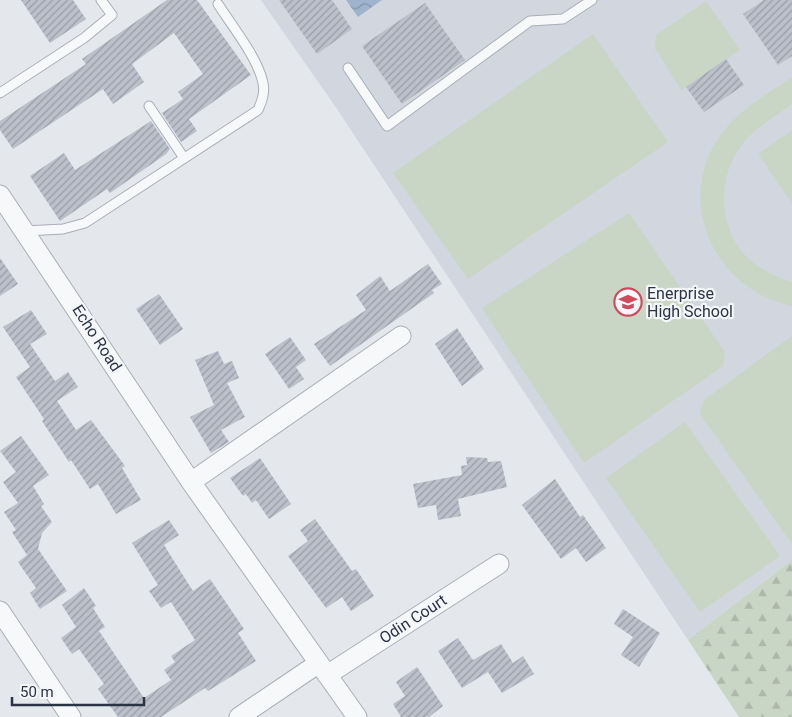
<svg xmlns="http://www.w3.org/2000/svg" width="792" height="717" viewBox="0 0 792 717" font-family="Roboto,sans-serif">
  <defs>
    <pattern id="forest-firs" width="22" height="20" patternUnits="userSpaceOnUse" patternTransform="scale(1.25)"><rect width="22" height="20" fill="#c9d6c5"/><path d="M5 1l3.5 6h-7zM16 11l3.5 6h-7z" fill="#adb8ab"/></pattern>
    <pattern id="water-waves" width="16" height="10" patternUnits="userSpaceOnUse" patternTransform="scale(1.25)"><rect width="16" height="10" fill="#9fb4cc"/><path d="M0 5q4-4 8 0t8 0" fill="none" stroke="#8293a7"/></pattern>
    <pattern id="building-hatch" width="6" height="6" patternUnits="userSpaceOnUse" patternTransform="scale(1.25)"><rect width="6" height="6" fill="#bbc0ca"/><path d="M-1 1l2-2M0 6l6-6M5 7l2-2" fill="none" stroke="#989da6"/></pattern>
  </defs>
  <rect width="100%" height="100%" fill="#e4e7ec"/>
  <path fill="#d2d6de" d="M261,0H792V560L688,640L337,109Z"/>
  <path fill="url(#forest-firs)" d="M792,560V717H739L688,640Z"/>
  <path fill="#c9d6c5" d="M706,1L740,50L681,90L655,48L656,35Z
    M593,34L668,142L468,279L393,173Z
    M792,77V104C776,116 756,127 744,142C718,173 717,222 743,253C756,268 774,276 792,282V306C716,291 674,203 719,137C737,111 767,94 792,77Z
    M792,130V203L758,154Z
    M629,213L725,352L723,366L584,463L482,308Z
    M792,336V544L700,414L704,400Z
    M685,422L780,556L700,612L606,478Z"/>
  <path fill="url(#water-waves)" d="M346,0H382L358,17Z"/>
  <path fill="url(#building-hatch)" d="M21,0H73L86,19L50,43Z
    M167,0H197L251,75L189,119L197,131L181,142L162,113L183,99L178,92L203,74L174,33L132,64L144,82L113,104L103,89L13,149L0,130V121L86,64L82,59Z
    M279,0H332L352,29L317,54Z
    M764,0H792V56L778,65L743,14Z
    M425,3L465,60L402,104L362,46Z
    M726,59L744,85L704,112L686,87Z
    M151,121L170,149L166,154L110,193L107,189L60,221L30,176L64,153L75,170Z
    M0,258L18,284L0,296Z
    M428,264L442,284L432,290L434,293L330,366L314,344L366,310L356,295L380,276L390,291Z
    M159,294L183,329L160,345L136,309Z
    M31,310L47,334L30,344L55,381L68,372L78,387L57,401L76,430L91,420L125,466L122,468L141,500L116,514L98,484L90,489L71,460L69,462L42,421L44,419L16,377L30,367L3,327Z
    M457,328L484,369L462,386L435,344Z
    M290,337L306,360L296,367L304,379L289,389L265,354Z
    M218,351L224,364L232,361L239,378L227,383L245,417L221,430L229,442L211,453L190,417L214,405L195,360Z
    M21,436L49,475L33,486L44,504L41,506L52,522L42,533L38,549L67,591L40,609L30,593L36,588L18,562L27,555L12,532L16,530L4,512L18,503L3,482L16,472L0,451Z
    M466,457L487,458L488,462L501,461L507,487L458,499L461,516L438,520L436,505L418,508L413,484L462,475L461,466L467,465Z
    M260,458L291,504L269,519L256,500L252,503L246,494L243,496L230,478Z
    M555,479L580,517L583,515L606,548L586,562L576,548L561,559L522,505Z
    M315,519L352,571L356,569L374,596L351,611L342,597L326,608L288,556L308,541L300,530Z
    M169,520L179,535L164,545L184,577L193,591L210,579L244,629L238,633L256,661L208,691L205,688L161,717H118L98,689L104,684L79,649L72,654L61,638L76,627L62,605L84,588L96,606L93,608L105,627L99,631L144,698L171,680L164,670L175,662L171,656L195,640L171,602L161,608L149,591L158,585L132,543Z
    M623,609L660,633L639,667L621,655L633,637L614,624Z
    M458,638L473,660L501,644L513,663L523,656L534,674L502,693L488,672L462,688L438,651Z
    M417,667L443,706L429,717H401L393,704L405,696L396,682Z"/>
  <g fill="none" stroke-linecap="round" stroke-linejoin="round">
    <g stroke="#a9aeb7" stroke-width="11">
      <path id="lane" d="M348,68L387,126L530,21L563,19L592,0
        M0,93L84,38L112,15L101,0
        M149,106L184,158
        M25,231L63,229L85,223L258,110C262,101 265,93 263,83C258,58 232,26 218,4"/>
    </g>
    <g stroke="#a9aeb7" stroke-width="21">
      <path id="street" d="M0,195L191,482L357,717
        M191,482L401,336
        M0,611L71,717
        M327,675L499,564
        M239,717L319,663"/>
    </g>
    <use href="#lane" stroke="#f7f8fa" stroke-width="9"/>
    <use href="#street" stroke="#f7f8fa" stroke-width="19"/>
  </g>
  <defs>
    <g id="school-ring" transform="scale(1.4375)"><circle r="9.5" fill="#f4f6f9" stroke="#d1495b" stroke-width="1.5"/><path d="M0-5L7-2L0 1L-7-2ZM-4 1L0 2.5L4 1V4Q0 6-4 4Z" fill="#d1495b"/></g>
  </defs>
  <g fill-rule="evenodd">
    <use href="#school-ring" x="628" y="302"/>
  </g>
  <g text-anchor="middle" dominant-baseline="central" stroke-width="4.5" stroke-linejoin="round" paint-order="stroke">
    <g font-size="16" fill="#2b3445" stroke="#f4f6f9" text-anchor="start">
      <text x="647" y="293">Enerprise<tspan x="647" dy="18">High School</tspan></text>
    </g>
    <g font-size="16" fill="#2b3445" stroke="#f4f6f9">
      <text transform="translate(97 338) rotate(57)">Echo Road</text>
      <text transform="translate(413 619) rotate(-33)">Odin Court</text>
    </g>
  </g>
  <path d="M12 697v8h132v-8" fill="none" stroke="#2b3445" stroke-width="2.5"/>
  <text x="20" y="697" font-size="15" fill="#2b3445" stroke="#f4f6f9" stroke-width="4" paint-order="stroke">50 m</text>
</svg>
